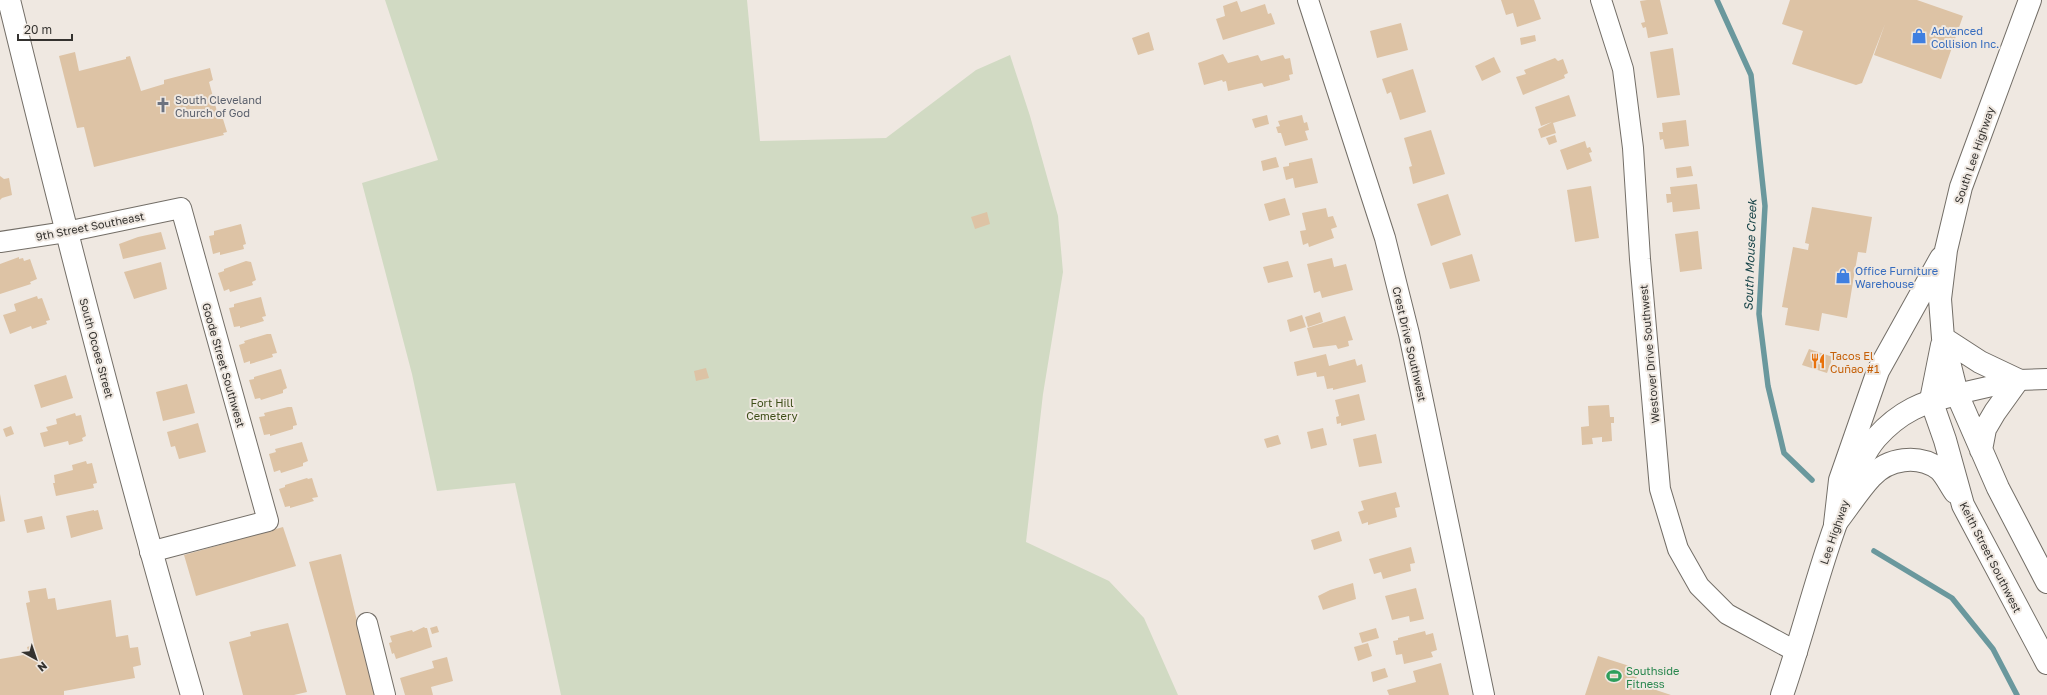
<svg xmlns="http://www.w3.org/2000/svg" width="2047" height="695" viewBox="0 0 2047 695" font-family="'Golos Text',sans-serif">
  <rect width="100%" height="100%" fill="#efe8e1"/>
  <path fill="#d1dac3" d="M385,0H747L760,141L886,138L976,70L1010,55L1030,116L1058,216L1063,272L1043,394L1026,542L1109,581L1144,618L1178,695H561L515,483L437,491L412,374L362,183L438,160Z"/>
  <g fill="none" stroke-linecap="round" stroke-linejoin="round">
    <path stroke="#6a989d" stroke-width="5.5" d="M1717,0L1751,75L1765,206L1759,314L1768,386L1784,453L1812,480
      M1874,551L1952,598L1993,649L2017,695"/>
  </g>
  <path fill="#ddc3a5" d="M1501,0H1534L1541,19L1517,27L1513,13L1506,15Z
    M1647,0H1660L1668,34L1648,38L1646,27L1643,28L1641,23L1645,22L1640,1Z
    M1790,0H1917L1963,16L1941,79L1874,55L1885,24L1862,83L1856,85L1792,64L1803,31L1782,24Z
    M1237,1L1241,12L1265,4L1268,14L1271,13L1275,24L1223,40L1216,19L1225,16L1223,6Z
    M1401,23L1408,50L1377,58L1370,31Z
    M1149,32L1154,50L1138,55L1132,38Z
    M1535,35L1536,41L1521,45L1520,38Z
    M1673,48L1680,95L1657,98L1650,52Z
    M75,52L79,71L126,59V57L130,56L141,91L164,84V80L210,68L213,80L209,82L219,119H223L227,132L223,133L224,135L94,167L84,127L77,128L59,56Z
    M1223,54L1228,63L1258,55L1261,61L1283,55L1285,59L1290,58L1293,74L1289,75L1290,80L1264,87L1262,83L1228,91L1226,81L1223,82L1222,80L1204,85L1198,63Z
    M1494,57L1501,72L1482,81L1475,66Z
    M1555,58L1558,61L1563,59L1568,73L1564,75L1565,78L1523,95L1516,77L1526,74L1524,70Z
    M1413,69L1426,112L1400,120L1391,92L1387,94L1382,79Z
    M1569,95L1576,116L1553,123L1556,133L1541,138L1538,129L1552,122L1541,126L1535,107Z
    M1267,115L1269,124L1255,128L1252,119Z
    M1302,115L1304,123L1307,122L1309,130L1305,131L1308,140L1285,146L1281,133H1278L1276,127L1280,126L1278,121Z
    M1686,120L1689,146L1665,149L1663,139L1660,140L1659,132H1663L1662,123Z
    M1431,130L1445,174L1413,184L1409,167L1412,166L1404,138Z
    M1555,135L1557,142L1549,145L1546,138Z
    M1585,141L1587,148L1590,147L1592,152L1589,153L1592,161L1567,170L1560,150Z
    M1276,157L1279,167L1263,171L1261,161Z
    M1312,158L1318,183L1295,188L1293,178L1286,180L1283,167L1289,166V163Z
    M1691,166L1693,176L1677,178L1676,168Z
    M0,176L4,179L9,178L12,195L2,198L0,200Z
    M1697,184L1700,209L1673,212L1672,202L1667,203L1666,194H1671L1670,187Z
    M1591,186L1599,238L1575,242L1567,190Z
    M1448,194L1461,235L1431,246L1417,204Z
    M1285,198L1290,215L1269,221L1264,204Z
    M1812,207L1872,217L1866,253L1858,252L1847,318L1822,313L1819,331L1785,325L1788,308L1782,307L1793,247L1808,250L1809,244L1805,243Z
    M1326,208L1328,217L1333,216L1337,227L1331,229L1334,238L1309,247L1308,243L1303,245L1300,231L1306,230L1302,213Z
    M987,212L990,224L975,229L971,217Z
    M241,224L246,244L243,245L244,249L220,255V252L213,254L209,236L214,235V231Z
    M1698,231L1702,269L1680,272L1675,234Z
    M161,232L166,249L123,259L119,244L138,237Z
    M1472,254L1480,281L1450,289L1442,263Z
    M19,257V259L23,258L24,261L30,259L37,279L30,282L31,284L0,294V264Z
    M1332,258L1334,267L1346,264L1353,290L1322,298L1320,291L1314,293L1307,264Z
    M246,261L251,262L256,280L252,282L253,285L230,292L229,289L224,291L218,273L224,271V269Z
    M1288,261L1293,277L1268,283L1263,267Z
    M161,262L167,289L134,299L124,272Z
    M37,296L38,299L42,298L50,320L46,321L47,324L32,329L31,326L10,334L3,315L16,311L14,304Z
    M261,297L266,316L262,317L264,321L240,328V326L234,327L229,308L234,307V304Z
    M1320,312L1323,322L1308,327L1305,317Z
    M1302,315L1306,327L1290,332L1287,320Z
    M1345,316L1353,340L1348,341L1349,346L1338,349L1336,345L1313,348L1307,328Z
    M267,334H271L277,353L272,354L273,357L250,364V361L244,363L239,345L245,343L244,341Z
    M1809,349L1833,357L1827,373L1802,365Z
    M1326,354L1329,366L1355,359L1357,366L1362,364L1366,382L1333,390V388L1327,389L1324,376L1317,377L1316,372L1297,376L1294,362Z
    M706,368L709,378L696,381L694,371Z
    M281,369L287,388L283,390V393L261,400L260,398L255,399L249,380L254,379V377Z
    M66,375L73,398L41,408L34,385Z
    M187,384L195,413L163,421L156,392Z
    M1359,394L1365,420L1341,426V423L1337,424L1336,417L1339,416L1335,400Z
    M1609,405L1610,417H1614V423H1611L1612,441L1602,442V437L1592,438L1593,444L1582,445L1581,427L1589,426L1588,406Z
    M288,407H292L297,425L293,426V429L270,436V434L264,435L259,417L265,416L264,413Z
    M75,413L76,416L81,415L86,436L82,438L83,441L69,445L68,441L44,447L40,433L48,431L46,427L57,424L56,419Z
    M198,423L206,452L179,459L175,446L171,447L167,432Z
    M11,426L14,434L6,437L3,429Z
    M1323,428L1327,445L1311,449L1307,432Z
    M1376,434L1382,463L1359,467L1353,439Z
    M1278,435L1281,444L1267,448L1264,439Z
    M302,442L308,461L303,463V466L281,473L280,470L274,472L269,454L276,452L275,449Z
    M86,461L87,464L92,463L97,483L93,484L94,488L56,496L53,483H55L54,475L73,470L72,465Z
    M307,478L308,479L312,478L318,497L312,498L314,501L290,508V506L285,507L279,489L285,487V485Z
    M1396,492L1400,507L1395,508L1397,517L1368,525V522L1362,524L1358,512L1364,510L1361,501Z
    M0,494L5,521L0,522Z
    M94,510V511L98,510L103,529L71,538L66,516Z
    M42,516L45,529L27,533L24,520Z
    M283,527L296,566L196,596L184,555Z
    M1339,531L1342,541L1314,550L1311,540Z
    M1411,547L1415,563L1410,564L1411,571L1383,579L1381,572L1374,574L1369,559Z
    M341,554L364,650L376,695H346L309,562Z
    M1353,583L1356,599L1323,610L1318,596L1330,590Z
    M46,588L48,599L55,598L57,610L111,600L116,637L128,635L130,648L138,647L141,665L133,667L135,678L64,691V695H0V659L29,654L27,647L34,645L26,603L30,602L28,591Z
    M1416,588L1424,619L1410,622L1409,616L1392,620L1385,596Z
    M288,623L307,692L294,695H243L229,642L251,636L250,632Z
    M437,626L439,632L432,634L430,628Z
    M424,627L425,628H427L432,647L396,659L394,653L392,654L389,643L392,642L390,636L412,630L413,632Z
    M1376,628L1379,638L1362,643L1359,633Z
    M1425,631L1426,635L1433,633L1437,650L1431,652L1433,657L1404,664L1402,654L1396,655L1393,641L1398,640V638Z
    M1368,643L1372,656L1358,661L1354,647Z
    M1598,656L1639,669L1635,683L1671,695H1585Z
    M447,657L453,681L431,687L433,695H405L400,678L434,668L432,661Z
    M1441,663L1449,695H1389L1387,690L1416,682L1413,671Z
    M1385,668L1388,677L1373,682L1371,672Z"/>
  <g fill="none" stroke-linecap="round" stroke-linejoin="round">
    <g stroke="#736e67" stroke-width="22">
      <path id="street" d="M1308,0L1385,238L1409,334L1484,695
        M1601,0L1623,69L1633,148L1640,259L1660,489L1678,549L1699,586L1727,614L1797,652
        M0,242L66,232L181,208L268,521L150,552
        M1957,394L2018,380L2047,379
        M367,623L385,695"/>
    </g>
    <g stroke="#736e67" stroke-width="24">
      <path id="secondary" d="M9,0C66,233 125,465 192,695
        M1782,695C1805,628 1821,558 1848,492C1855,475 1863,453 1876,438C1900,411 1923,402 1957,394"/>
    </g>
    <g stroke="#736e67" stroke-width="24">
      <path id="primary" d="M2030,0L1961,187L1946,250L1940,299L1943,338L1957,394L1998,488L2047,582
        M1943,338L1980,362L2018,380L1995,412L1985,429L1981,450
        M1942,345L1931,400L1945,440L1963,505L2047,663
        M1835,524L1840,480L1878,371L1941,258
        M1835,524C1847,509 1858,491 1871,477C1888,458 1918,454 1939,469C1945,474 1950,485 1955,492"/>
    </g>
    <use href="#street" stroke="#fff" stroke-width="20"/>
    <use href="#secondary" stroke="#fff" stroke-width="22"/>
    <use href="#primary" stroke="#fff" stroke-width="22"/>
  </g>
  <defs>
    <g id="shop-bare" transform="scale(1.2)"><path d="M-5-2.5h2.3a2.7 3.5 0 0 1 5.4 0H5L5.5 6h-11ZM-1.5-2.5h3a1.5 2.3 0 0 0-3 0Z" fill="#3f7fe0" stroke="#efe8e1" stroke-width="2.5" paint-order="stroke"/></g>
    <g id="church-bare" transform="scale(1.2)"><path d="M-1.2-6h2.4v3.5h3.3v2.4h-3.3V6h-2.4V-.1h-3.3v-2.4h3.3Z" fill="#6b7280" stroke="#efe8e1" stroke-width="2.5" paint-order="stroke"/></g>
    <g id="restaurant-bare" transform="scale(1.2)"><path d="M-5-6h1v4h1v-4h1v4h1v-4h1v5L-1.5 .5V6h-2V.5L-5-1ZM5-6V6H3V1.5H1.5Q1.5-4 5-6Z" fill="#e8710a" stroke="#efe8e1" stroke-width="2.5" paint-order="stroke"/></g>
    <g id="stadium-bare" transform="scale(1.2)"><path d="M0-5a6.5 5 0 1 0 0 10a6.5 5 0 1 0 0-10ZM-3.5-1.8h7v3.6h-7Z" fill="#2e9e5b" stroke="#efe8e1" stroke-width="2.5" paint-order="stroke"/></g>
  </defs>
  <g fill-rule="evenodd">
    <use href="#shop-bare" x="1919" y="36"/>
    <use href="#church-bare" x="163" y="105"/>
    <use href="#shop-bare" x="1843" y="276"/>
    <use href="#restaurant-bare" x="1818" y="361"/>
    <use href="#stadium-bare" x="1614" y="676"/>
  </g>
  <g text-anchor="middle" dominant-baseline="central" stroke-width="4" stroke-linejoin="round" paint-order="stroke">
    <g font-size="11" fill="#366cbe" stroke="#efe8e1" text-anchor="start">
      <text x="1931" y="30">Advanced<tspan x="1931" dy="13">Collision Inc.</tspan></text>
      <text x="1855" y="270">Office Furniture<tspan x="1855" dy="13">Warehouse</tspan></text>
    </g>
    <g font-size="11" fill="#5b616d" stroke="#efe8e1" text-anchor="start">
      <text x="175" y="99">South Cleveland<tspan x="175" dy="13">Church of God</tspan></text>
    </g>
    <g font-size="11" fill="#34322f" stroke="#efe8e1">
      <text transform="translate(1974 155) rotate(-71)">South Lee Highway</text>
      <text transform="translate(90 226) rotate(-11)">9th Street Southeast</text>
      <text transform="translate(1410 344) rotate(77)">Crest Drive Southwest</text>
      <text transform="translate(97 348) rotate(75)">South Ocoee Street</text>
      <text transform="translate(1649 354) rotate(-95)">Westover Drive Southwest</text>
      <text transform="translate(224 365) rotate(74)">Goode Street Southwest</text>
      <text transform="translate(1834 532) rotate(-71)">Lee Highway</text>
      <text transform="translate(1991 557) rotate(63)">Keith Street Southwest</text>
    </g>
    <g font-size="11" fill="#c56008" stroke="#efe8e1" text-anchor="start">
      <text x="1830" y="355">Tacos El<tspan x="1830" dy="13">Cuñao #1</tspan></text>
    </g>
    <g font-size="11" fill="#3e4e18" stroke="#efe8e1">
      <text x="772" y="402">Fort Hill<tspan x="772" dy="13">Cemetery</tspan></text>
    </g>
    <g font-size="11" fill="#27864d" stroke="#efe8e1" text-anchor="start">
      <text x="1626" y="670">Southside<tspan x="1626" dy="13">Fitness</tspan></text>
    </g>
    <g font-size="12" font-style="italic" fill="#1a464a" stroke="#efe8e1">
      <text transform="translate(1750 255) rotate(-88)">South Mouse Creek</text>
    </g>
  </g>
  <g transform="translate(36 659) rotate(140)" stroke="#efe8e1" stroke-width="3" paint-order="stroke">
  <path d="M0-3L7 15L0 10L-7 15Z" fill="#34322f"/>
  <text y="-6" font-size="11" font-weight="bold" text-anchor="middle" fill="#34322f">N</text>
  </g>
  <path d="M18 34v6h54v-6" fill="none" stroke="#34322f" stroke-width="2"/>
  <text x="24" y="34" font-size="12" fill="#34322f" stroke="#efe8e1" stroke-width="3" paint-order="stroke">20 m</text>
</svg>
